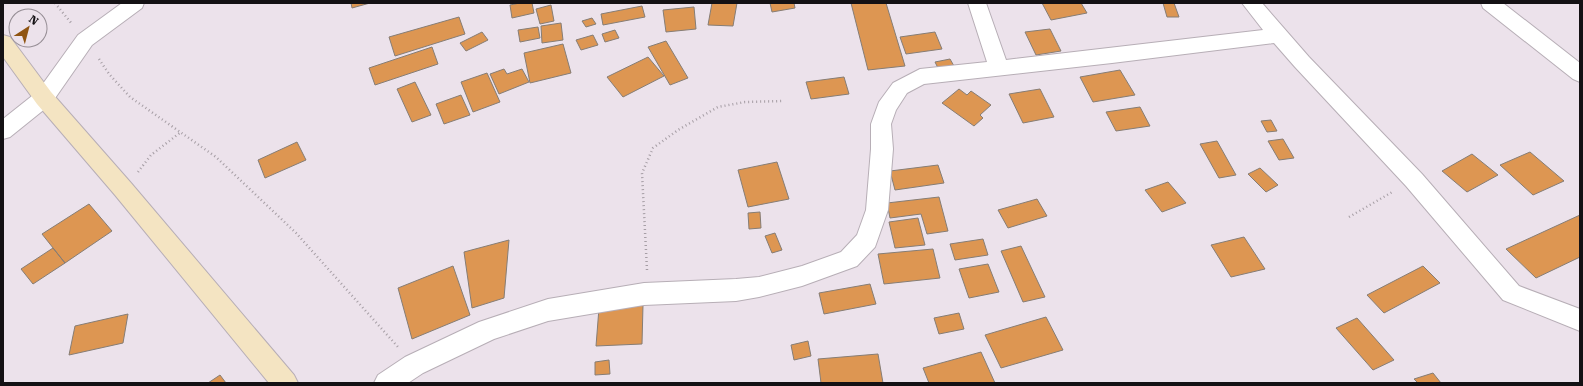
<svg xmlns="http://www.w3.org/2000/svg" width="1583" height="386" viewBox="0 0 1583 386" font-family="'Roboto Serif',serif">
  <rect width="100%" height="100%" fill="#ece2eb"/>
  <path fill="#dd9652" stroke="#867d75" d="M351,3H370L352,8Z
    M520,3H532L534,13L512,18L510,5Z
    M712,3H737L733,26L708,25Z
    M770,3H794L795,8L772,12Z
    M851,3H886L905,66L868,70Z
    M1042,3H1081L1087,13L1051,20Z
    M1163,3H1174L1179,17H1167Z
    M551,5L554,21L540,24L536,9Z
    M642,6L645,17L603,25L601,14Z
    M694,7L696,29L666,32L663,10Z
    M459,17L465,34L395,56L389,37Z
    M592,18L596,24L586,27L582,21Z
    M561,23L563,40L542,43L541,26Z
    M538,27L540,38L520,42L518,30Z
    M1050,29L1061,51L1036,55L1025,32Z
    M615,30L619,38L605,42L602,34Z
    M482,32L488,40L466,51L460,43Z
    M935,32L942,49L906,54L900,37Z
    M593,35L598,45L581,50L576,40Z
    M666,41L688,78L670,85L648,47Z
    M563,44L571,73L530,83L524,53Z
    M432,47L438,64L375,85L369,68Z
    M648,57L664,76L623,97L607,77Z
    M950,59L954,66L939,70L935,62Z
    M504,69L507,74L522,69L529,82L499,94L490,74Z
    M1120,70L1135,95L1093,102L1080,77Z
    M487,73L500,102L473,112L461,82Z
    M844,77L849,94L811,99L806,82Z
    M415,82L431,115L412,122L397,89Z
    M959,89L967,95L971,91L991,105L980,115L983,118L974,126L942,103Z
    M1040,89L1054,117L1023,123L1009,94Z
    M461,95L470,115L444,124L436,104Z
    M1140,107L1150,126L1116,131L1106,112Z
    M1271,120L1277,131L1267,132L1261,121Z
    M1283,139L1294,158L1279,160L1268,141Z
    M1217,141L1236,175L1219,178L1200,144Z
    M297,142L306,160L265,178L258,160Z
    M1530,152L1564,181L1533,195L1500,165Z
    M1472,154L1498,175L1467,192L1442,171Z
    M777,162L789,199L748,207L738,170Z
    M938,165L944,183L895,190L890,171Z
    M1260,168L1278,185L1266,192L1248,174Z
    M1168,182L1186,203L1162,212L1145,190Z
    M939,197L948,231L927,234L921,214L890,218L887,203Z
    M1037,199L1047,216L1008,228L998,210Z
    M89,204L112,231L65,263L42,234Z
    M760,212L761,228L749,229L748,213Z
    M1580,215V257L1536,278L1506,249Z
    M918,218L925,245L895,248L889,222Z
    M775,233L782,250L772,253L765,236Z
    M1244,237L1265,269L1231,277L1211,245Z
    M983,239L988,255L955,260L950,244Z
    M509,240L504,298L472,308L464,252Z
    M1021,246L1045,297L1023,302L1001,251Z
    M53,248L65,263L33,284L21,269Z
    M933,249L940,278L884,284L878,254Z
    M988,264L999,292L969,298L959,269Z
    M453,266L470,315L412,339L398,288Z
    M1423,266L1440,283L1384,313L1367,295Z
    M870,284L876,304L824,314L819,293Z
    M643,305L642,344L596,346L599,308Z
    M959,313L964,329L939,334L934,318Z
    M128,314L123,343L69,355L75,326Z
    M1046,317L1063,350L1001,368L985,335Z
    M1357,318L1394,360L1373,370L1336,328Z
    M808,341L811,356L794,360L791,345Z
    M981,352L995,383H929L923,368Z
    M878,354L883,383H821L818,359Z
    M609,360L610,374L595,375V362Z
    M1433,373L1441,383H1418L1414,379Z
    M220,375L226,383H208Z"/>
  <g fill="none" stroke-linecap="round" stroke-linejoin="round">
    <g stroke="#b7aeb6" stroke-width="2">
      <path id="street" d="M122,3H144L142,8L92,45L51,104L10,137L3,139V119L37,92L78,35Z
        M968,3H986L1006,60L1263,30L1242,3H1262L1309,57L1422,174L1519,286L1580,309V331L1503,300L1406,186L1295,67L1274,43L1112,63L924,84L907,93L896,110L891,124L893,149L888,210L875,247L857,266L802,286L759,297L736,301L644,305L548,321L494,339L423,373L408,383H374L378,375L405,357L479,322L548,299L644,283L736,279L759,277L802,266L841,252L857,235L866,210L871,149V124L879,102L893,83L920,69L987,62Z
        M1481,3H1503L1580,63V82L1573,79L1483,8Z"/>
    </g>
    <g stroke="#b7aeb6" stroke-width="2">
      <path id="secondary" d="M3,35L10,37L51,92L131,183L294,375L298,383H269L115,195L37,104L3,57Z"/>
    </g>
    <path stroke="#a69ea5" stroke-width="2.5" stroke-dasharray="1 3" stroke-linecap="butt" d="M55,3L72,24
      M99,59L109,74L130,97L216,157L296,233L398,347
      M138,172L151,155L181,132
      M1349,217L1394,191
      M647,270L642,173L653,148L678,130L718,107L745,102L783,101"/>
    <use href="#street" fill="#fff" fill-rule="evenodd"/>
    <use href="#secondary" fill="#f4e4c2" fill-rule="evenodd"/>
  </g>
  <rect width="1583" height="386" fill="none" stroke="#141114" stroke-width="8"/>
  <g transform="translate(28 28) rotate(36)"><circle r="19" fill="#ece2eb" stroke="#968e95"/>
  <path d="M0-3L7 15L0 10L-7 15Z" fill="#8f5411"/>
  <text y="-6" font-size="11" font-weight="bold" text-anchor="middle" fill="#141114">N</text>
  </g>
</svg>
